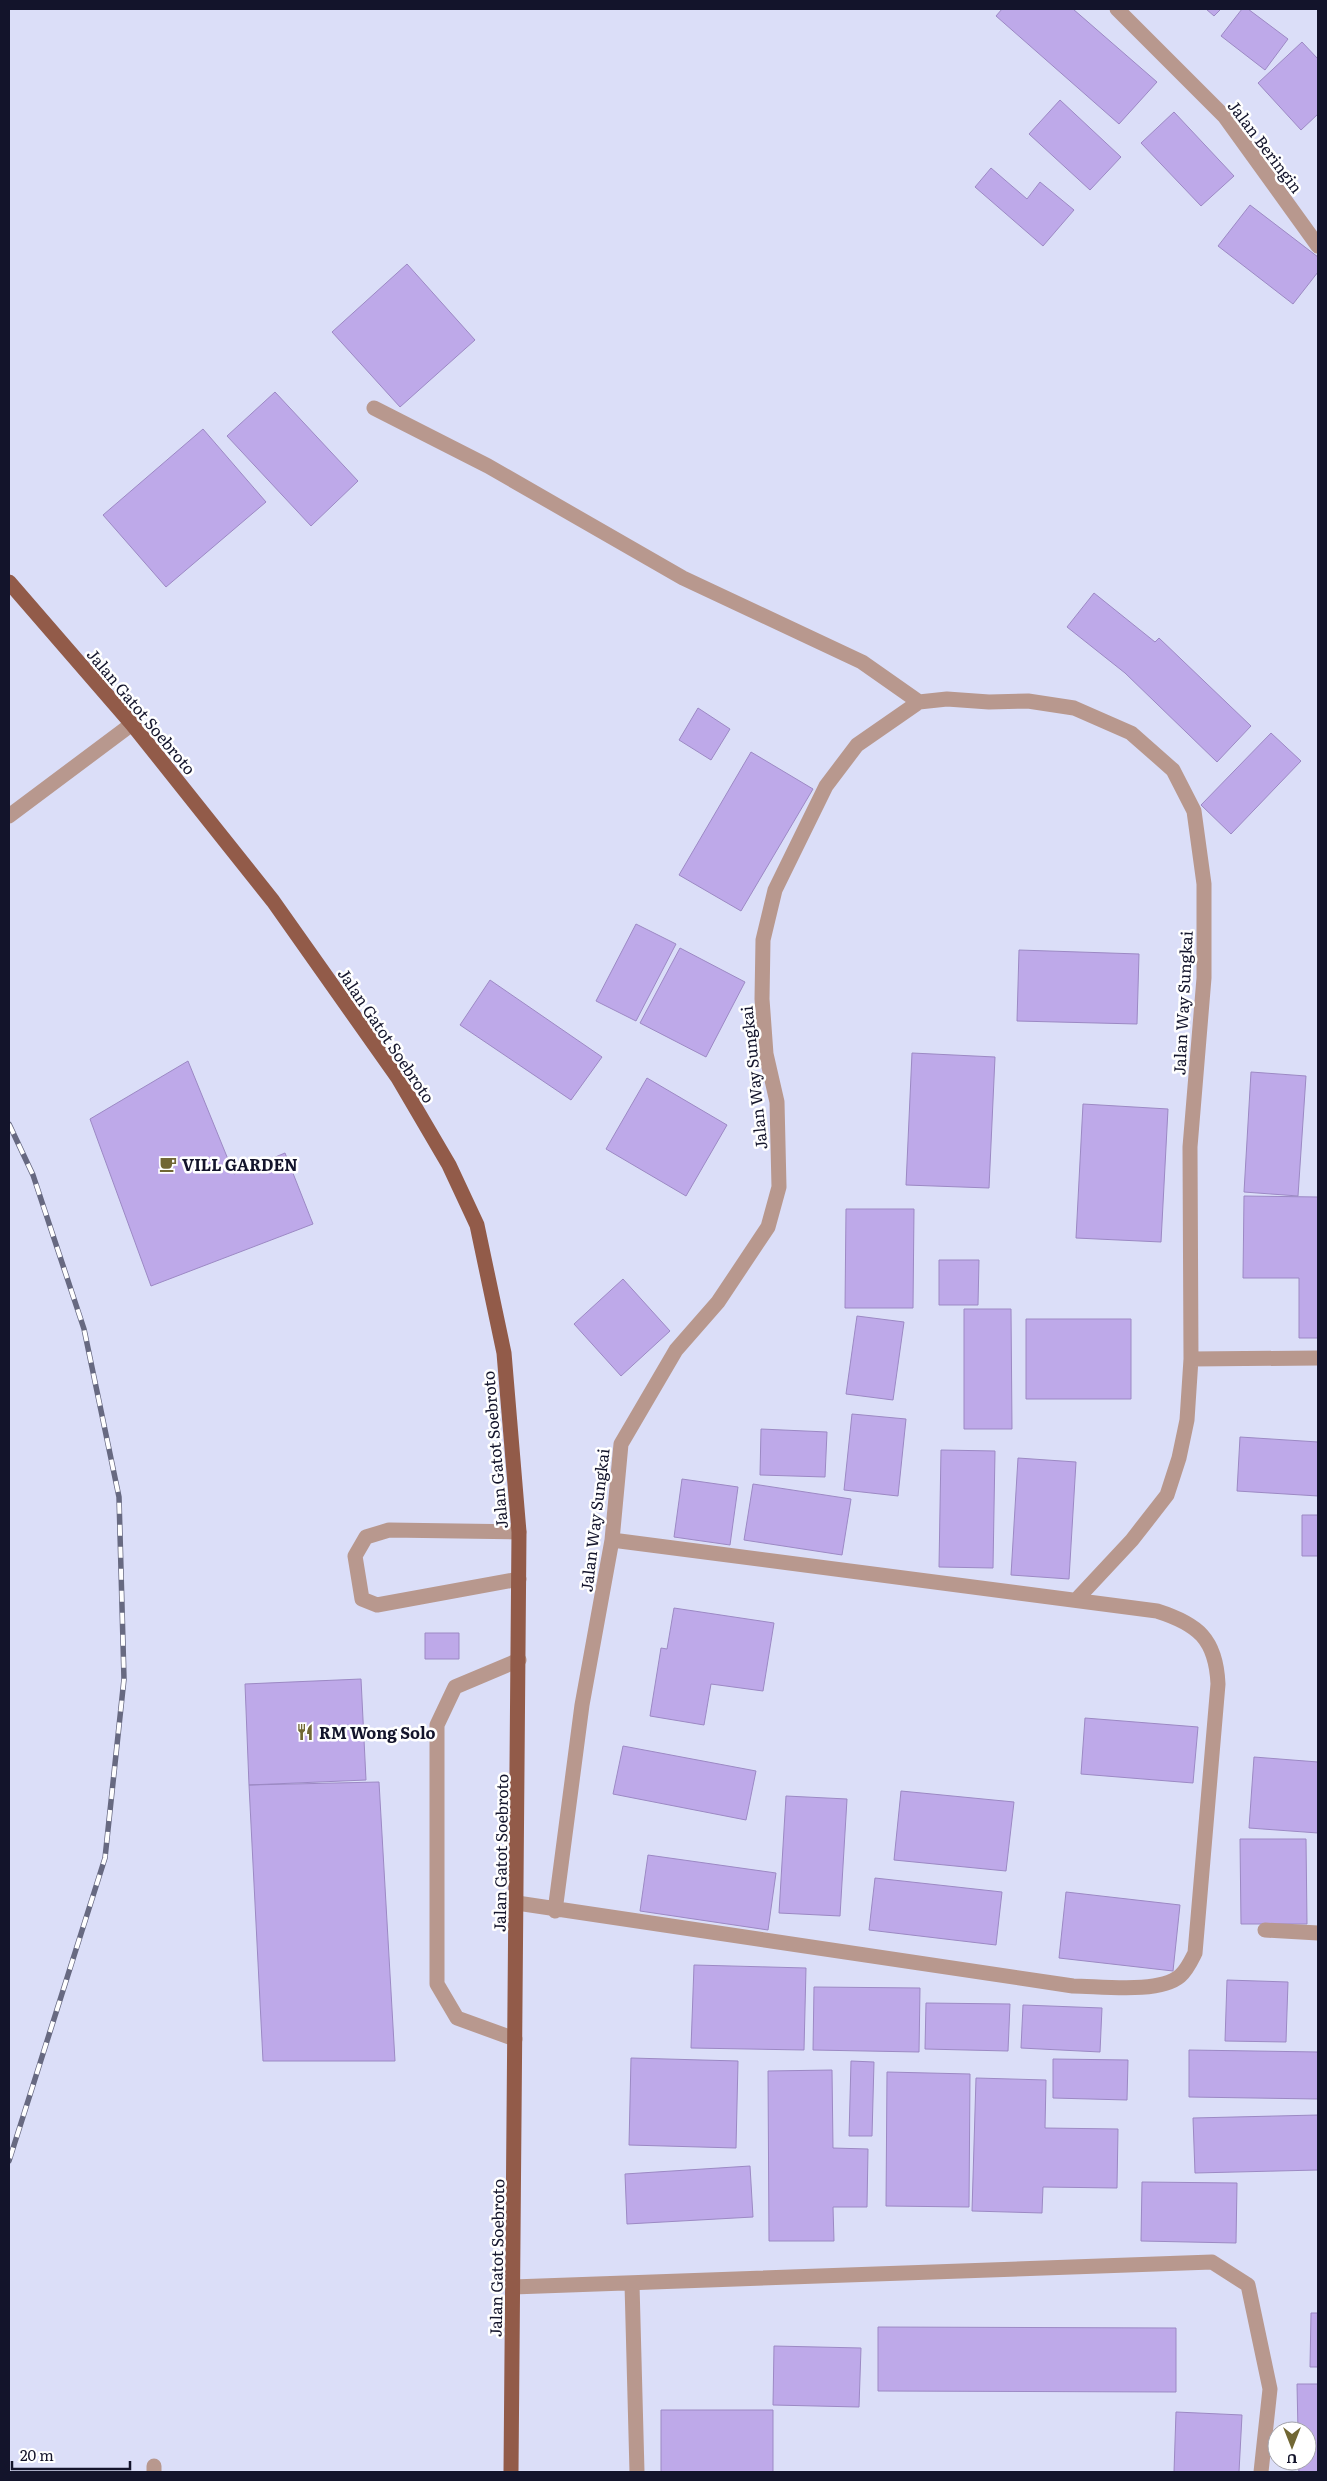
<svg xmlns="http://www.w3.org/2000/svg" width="1327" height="2481" viewBox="0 0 1327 2481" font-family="Literata,serif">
  <rect width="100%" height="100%" fill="#dbdef8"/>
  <path fill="#bea9e9" stroke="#9c89c4" d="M1002,9H1073L1157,82L1119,124L996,16Z
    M1206,9H1221L1214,16Z
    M1242,9H1248L1288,39L1265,70L1221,36Z
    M1302,42L1318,59V114L1301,130L1258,83Z
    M1060,100L1121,157L1090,190L1029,134Z
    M1174,112L1234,176L1201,206L1141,143Z
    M991,168L1027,199L1040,182L1074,210L1043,246L975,187Z
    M1250,205L1318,257V272L1293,304L1218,246Z
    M407,264L475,340L400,407L332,332Z
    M275,392L358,481L311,526L227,436Z
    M203,429L266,502L166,587L103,515Z
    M1094,593L1155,642L1159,638L1251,726L1217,762L1125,673L1067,627Z
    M698,708L730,729L711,760L679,740Z
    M1271,733L1301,761L1231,834L1201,805Z
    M751,752L813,789L741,911L679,875Z
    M636,924L676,944L636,1021L596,1001Z
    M680,948L745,982L706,1057L640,1023Z
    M1019,950L1139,954L1137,1024L1017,1021Z
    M490,980L602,1057L571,1100L460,1025Z
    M912,1053L995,1057L989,1188L906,1185Z
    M188,1061L234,1174L285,1153L313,1224L151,1286L90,1119Z
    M1251,1072L1306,1076L1298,1196L1244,1192Z
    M647,1078L727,1125L686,1196L606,1149Z
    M1083,1104L1168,1109L1161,1242L1076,1238Z
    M1244,1196L1318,1197V1338H1299V1278H1243Z
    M846,1209H914L913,1308H845Z
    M939,1260H979L978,1305H939Z
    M623,1279L670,1331L621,1376L574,1324Z
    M964,1309H1011L1012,1429H964Z
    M857,1316L904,1322L893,1400L846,1394Z
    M1026,1319H1131V1399H1026Z
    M852,1414L906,1419L898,1496L844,1490Z
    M761,1429L827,1432L825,1477L760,1475Z
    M1240,1437L1318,1442V1496L1237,1491Z
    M941,1450L995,1451L993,1568L939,1567Z
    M1018,1458L1076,1462L1069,1579L1011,1575Z
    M682,1479L738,1487L730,1545L674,1537Z
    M753,1484L851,1499L842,1555L744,1540Z
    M1302,1515H1318V1556H1302Z
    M674,1608L774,1623L763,1691L711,1684L704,1725L650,1716L661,1648L667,1649Z
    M425,1633H459V1659H425Z
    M361,1679L366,1780L249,1785L245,1684Z
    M1085,1718L1198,1727L1193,1783L1081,1774Z
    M623,1746L756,1771L746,1820L613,1794Z
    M1254,1757L1318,1762V1833L1249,1828Z
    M379,1782L395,2061H263L249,1785Z
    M901,1791L1014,1802L1006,1871L894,1860Z
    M786,1796L847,1799L840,1916L779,1913Z
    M1240,1839H1306L1307,1924H1241Z
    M648,1855L776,1873L768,1930L640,1911Z
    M875,1878L1002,1892L996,1945L869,1930Z
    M1066,1892L1180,1905L1173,1971L1059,1958Z
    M694,1965L806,1968L804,2050L691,2048Z
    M1227,1980L1288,1982L1286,2042L1225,2041Z
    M814,1987L920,1988L919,2052L813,2050Z
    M926,2003L1010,2004L1008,2051L925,2049Z
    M1023,2005L1102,2008L1100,2052L1021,2048Z
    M1189,2050L1318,2052V2099L1189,2097Z
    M631,2058L738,2061L736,2148L629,2145Z
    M1053,2059L1128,2060L1127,2100L1053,2098Z
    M851,2061L874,2062L872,2136H849Z
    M832,2070L833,2148L868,2149L867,2207H833L834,2241H769L768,2071Z
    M887,2072L970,2074L969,2207L886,2206Z
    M976,2078L1046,2080L1045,2128L1118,2129L1117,2188L1043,2187L1042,2213L972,2211Z
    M1318,2115V2170L1195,2173L1193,2118Z
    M750,2166L753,2217L627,2224L625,2174Z
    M1142,2182L1237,2183L1236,2243L1141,2241Z
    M1311,2313H1318V2367H1310Z
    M878,2327L1176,2328V2392L878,2391Z
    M774,2346L861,2348L859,2407L773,2405Z
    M1297,2384H1318V2472H1299L1298,2461H1307V2431H1298Z
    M661,2410H773V2472H661Z
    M1176,2412L1242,2415L1239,2472H1174Z"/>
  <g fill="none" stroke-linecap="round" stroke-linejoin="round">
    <path stroke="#b8988e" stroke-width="15" d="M519,1532L389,1530L366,1537L355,1556L362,1599L377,1605L519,1579
      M515,2039L457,2018L437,1984V1725L455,1687L519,1660
      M632,2284L637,2472
      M513,2287L1212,2262L1248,2285L1270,2389L1261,2472"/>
    <path stroke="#b8988e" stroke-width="15" d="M1117,9L1225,117L1318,246
      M374,408L488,466L683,578L862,662L919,702
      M1191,1359L1318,1358
      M517,1903L1073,1986C1100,1986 1159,1994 1180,1976C1187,1970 1191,1961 1195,1953L1218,1684C1216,1639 1198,1624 1157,1611L612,1540
      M555,1911L582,1705L612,1540L621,1444L676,1350L718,1302L768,1227L779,1187L777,1102L766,1054L762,999L763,940L775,890L826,786L857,745L919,702L947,699L989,702L1028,701L1074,708L1131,733L1173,770L1194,811L1204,884V978L1190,1147L1191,1359L1187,1420L1179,1458L1167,1495L1132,1540L1076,1600
      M1265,1930L1318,1933
      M154,2472V2466"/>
    <path stroke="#b8988e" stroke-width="15" d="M9,816L132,724"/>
    <path stroke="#925b49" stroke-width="15" d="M9,582L132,724L273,901L398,1078L449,1165L477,1225L504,1353L519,1532L511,2472"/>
    <g stroke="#676981" stroke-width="5.5">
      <path id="rail" d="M9,1124L33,1175L84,1329L119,1497L124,1679L105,1858L9,2161"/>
    </g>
    <use href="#rail" stroke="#fff" stroke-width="4" stroke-dasharray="11" stroke-linecap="butt"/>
  </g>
  <defs>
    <g id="cafe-bare" transform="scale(1.35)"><path d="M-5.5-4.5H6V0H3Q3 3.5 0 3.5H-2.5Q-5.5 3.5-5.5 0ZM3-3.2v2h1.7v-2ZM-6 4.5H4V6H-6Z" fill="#716734" stroke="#fff" stroke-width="2.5" paint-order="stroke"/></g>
    <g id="restaurant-bare" transform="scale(1.35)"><path d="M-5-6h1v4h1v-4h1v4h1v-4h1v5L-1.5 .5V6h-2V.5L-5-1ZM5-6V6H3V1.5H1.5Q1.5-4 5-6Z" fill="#716734" stroke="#fff" stroke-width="2.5" paint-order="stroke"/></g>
  </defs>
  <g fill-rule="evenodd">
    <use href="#cafe-bare" x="168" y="1164"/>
    <use href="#restaurant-bare" x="305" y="1732"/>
  </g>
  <g text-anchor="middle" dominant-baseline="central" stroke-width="5" stroke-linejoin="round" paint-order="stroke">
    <g font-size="16" fill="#13142b" stroke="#fff">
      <text transform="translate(1266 146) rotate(53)">Jalan Beringin</text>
      <text transform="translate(142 711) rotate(50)">Jalan Gatot Soebroto</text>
      <text transform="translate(1182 1003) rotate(-87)">Jalan Way Sungkai</text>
      <text transform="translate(387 1035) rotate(56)">Jalan Gatot Soebroto</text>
      <text transform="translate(753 1078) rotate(-96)">Jalan Way Sungkai</text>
      <text transform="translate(494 1450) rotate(-95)">Jalan Gatot Soebroto</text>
      <text transform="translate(594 1520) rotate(-83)">Jalan Way Sungkai</text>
      <text transform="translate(500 1853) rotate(-89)">Jalan Gatot Soebroto</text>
      <text transform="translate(496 2258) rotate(-89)">Jalan Gatot Soebroto</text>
    </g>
    <g font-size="16" font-weight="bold" fill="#13142b" stroke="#fff" text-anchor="start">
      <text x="182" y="1164">VILL GARDEN</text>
      <text x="319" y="1732">RM Wong Solo</text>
    </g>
  </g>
  <rect width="1327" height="2481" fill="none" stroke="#13142b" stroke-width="20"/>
  <g transform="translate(1292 2446) rotate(180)"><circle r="24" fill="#ffffff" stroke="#a1a1aa"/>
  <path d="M0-4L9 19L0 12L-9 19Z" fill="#716734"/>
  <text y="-8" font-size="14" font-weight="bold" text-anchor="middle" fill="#13142b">U</text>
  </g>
  <path d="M12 2461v8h118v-8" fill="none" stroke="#13142b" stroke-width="2.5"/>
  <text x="20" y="2461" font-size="15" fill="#13142b" stroke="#ffffff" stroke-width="4" paint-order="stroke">20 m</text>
</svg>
